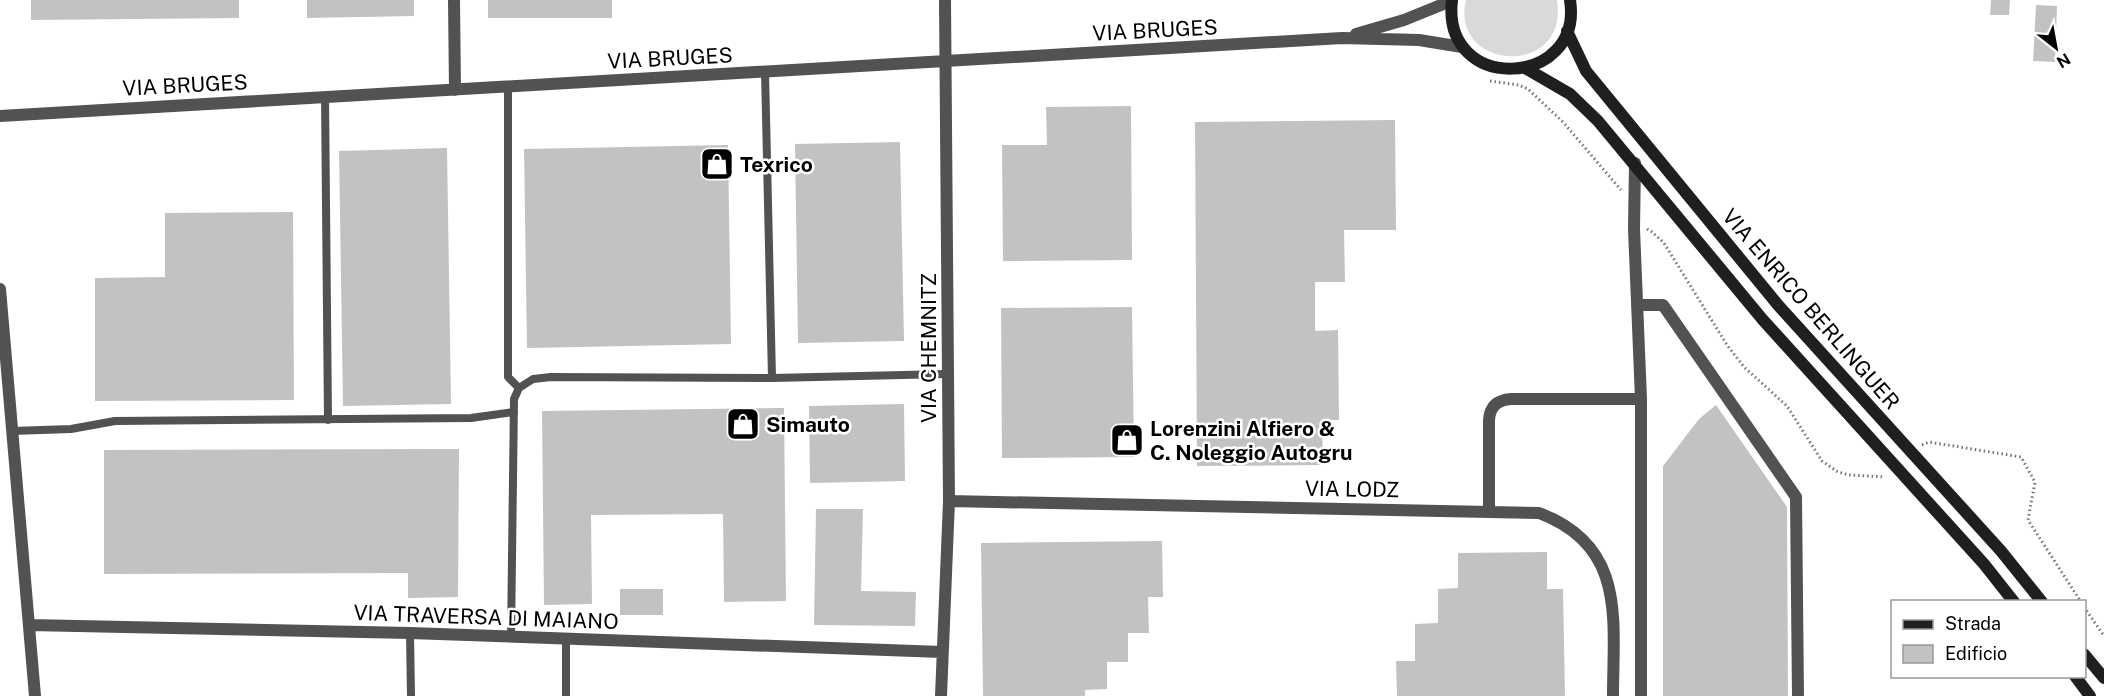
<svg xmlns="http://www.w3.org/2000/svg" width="2104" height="696" viewBox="0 0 2104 696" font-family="'Public Sans',sans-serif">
  <rect width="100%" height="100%" fill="#fff"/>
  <path fill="#d9d9d9" d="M1466,0H1557C1569,79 1449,71 1466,0Z"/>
  <path fill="#c2c2c2" d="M31,0H239V18L31,20Z
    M307,0H414V16L307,18Z
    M488,0H612V18H488Z
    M1991,0H2010L2009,15H1990Z
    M2036,5L2057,6L2055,62L2033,61Z
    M1131,106L1132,260L1003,261L1002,145H1047L1046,107Z
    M1395,120L1396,230H1344L1345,282H1315V331L1338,330L1339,420H1322L1323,465L1197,466L1195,122Z
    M900,142L904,341L798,343L795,144Z
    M728,145L731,344L527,348L524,149Z
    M447,148L451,404L343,406L339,151Z
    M293,212L294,400L95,401V278L165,277V213Z
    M1132,307L1134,457L1002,458L1001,308Z
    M904,404L905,481L810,483L809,406Z
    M1716,405L1787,507L1788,696H1663V466L1699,419Z
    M784,408L786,601L724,602L723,514L591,515L592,604L544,605L542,411Z
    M459,449L458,597L408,598V573L104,574V450Z
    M816,509H863L861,591L916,592L915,626L814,625Z
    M1162,541L1163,597H1148L1149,633H1128V662H1107V689L1085,690V696H983L981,543Z
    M1547,552V589H1563L1565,696H1397L1396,661H1415V624L1438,623V589L1458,588V553Z
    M620,589H663V615H620Z"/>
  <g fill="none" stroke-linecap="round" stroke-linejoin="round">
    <path stroke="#747474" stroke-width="3" stroke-dasharray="1.5 3" stroke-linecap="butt" d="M1490,81L1519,85L1528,89L1563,122L1621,190
      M1647,229L1652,232L1664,243L1727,345L1744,367L1787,406L1822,461L1838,472L1849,475L1885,477
      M1922,445L1929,442L2021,457L2035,482L2028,520L2081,602
      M2084,607L2104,636"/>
    <path stroke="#525252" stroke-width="8" d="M765,72L772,378
      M508,87V377L519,388
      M325,96L328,420
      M12,431L71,429L115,421L471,418L514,412
      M410,633L411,696
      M511,637L514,399L519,388L533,379L551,377L772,378L947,374
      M566,638V696"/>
    <path stroke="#525252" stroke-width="12" d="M454,0L455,90
      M1356,34L1404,20L1451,1
      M0,116L1342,38L1419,40L1462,47
      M0,289L35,696
      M1637,305H1663L1796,497L1798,696
      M1641,399V696
      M949,501L1539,513C1627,546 1613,620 1613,696
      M1489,512V420C1490,406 1498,400 1511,399H1641L1634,229L1635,163
      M29,625L410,633L942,652
      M941,696L949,501L945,0"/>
    <path stroke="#1f1f1f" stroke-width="12" d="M1452,0C1441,95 1584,88 1570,0
      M1567,31L1586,71L1778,305L2001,551L2042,602
      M1525,68L1570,94L1598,121L1763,320L1984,564L2014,602
      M2084,654L2104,678
      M2075,676L2090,696"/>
  </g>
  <defs>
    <g id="shop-square" transform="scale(1.725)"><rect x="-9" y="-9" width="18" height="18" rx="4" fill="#000" stroke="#fff"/><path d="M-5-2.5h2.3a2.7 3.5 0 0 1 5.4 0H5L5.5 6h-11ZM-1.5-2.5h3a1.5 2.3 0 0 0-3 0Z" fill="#fff"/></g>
  </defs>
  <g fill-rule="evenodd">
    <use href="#shop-square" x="717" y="164"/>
    <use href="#shop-square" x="743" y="424"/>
    <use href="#shop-square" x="1127" y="440"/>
  </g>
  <g text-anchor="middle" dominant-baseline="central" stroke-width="5" stroke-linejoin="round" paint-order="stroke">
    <g font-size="21" fill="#000" stroke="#fff">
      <text transform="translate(1155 30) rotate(-3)">VIA BRUGES</text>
      <text transform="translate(670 58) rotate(-3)">VIA BRUGES</text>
      <text transform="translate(185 85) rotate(-3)">VIA BRUGES</text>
      <text transform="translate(1811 309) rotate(49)">VIA ENRICO BERLINGUER</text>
      <text transform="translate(928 348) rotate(-90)">VIA CHEMNITZ</text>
      <text transform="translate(1352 489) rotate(1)">VIA LODZ</text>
      <text transform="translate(486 617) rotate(2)">VIA TRAVERSA DI MAIANO</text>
    </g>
    <g font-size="21" font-weight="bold" fill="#000" stroke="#fff" text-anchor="start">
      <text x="740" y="164">Texrico</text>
      <text x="766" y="424">Simauto</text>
      <text x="1150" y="428">Lorenzini Alfiero &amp;<tspan x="1150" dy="24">C. Noleggio Autogru</tspan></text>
    </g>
  </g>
  <rect x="1891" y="600" width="195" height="78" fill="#ffffff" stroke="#999999" stroke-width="1.5"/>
  <rect x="1903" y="620" width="30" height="9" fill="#1f1f1f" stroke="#999999" stroke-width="1.5"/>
  <text x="1945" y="630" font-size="18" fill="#000000">Strada</text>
  <rect x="1903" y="645" width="30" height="18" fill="#c2c2c2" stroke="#999999" stroke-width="1.5"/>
  <text x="1945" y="660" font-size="18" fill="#000000">Edificio</text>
  <g transform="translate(2056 48) rotate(149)" stroke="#ffffff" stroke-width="4.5" paint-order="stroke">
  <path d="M0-4.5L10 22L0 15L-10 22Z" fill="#000000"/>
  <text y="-9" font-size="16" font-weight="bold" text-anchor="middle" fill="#000000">N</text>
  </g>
</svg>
